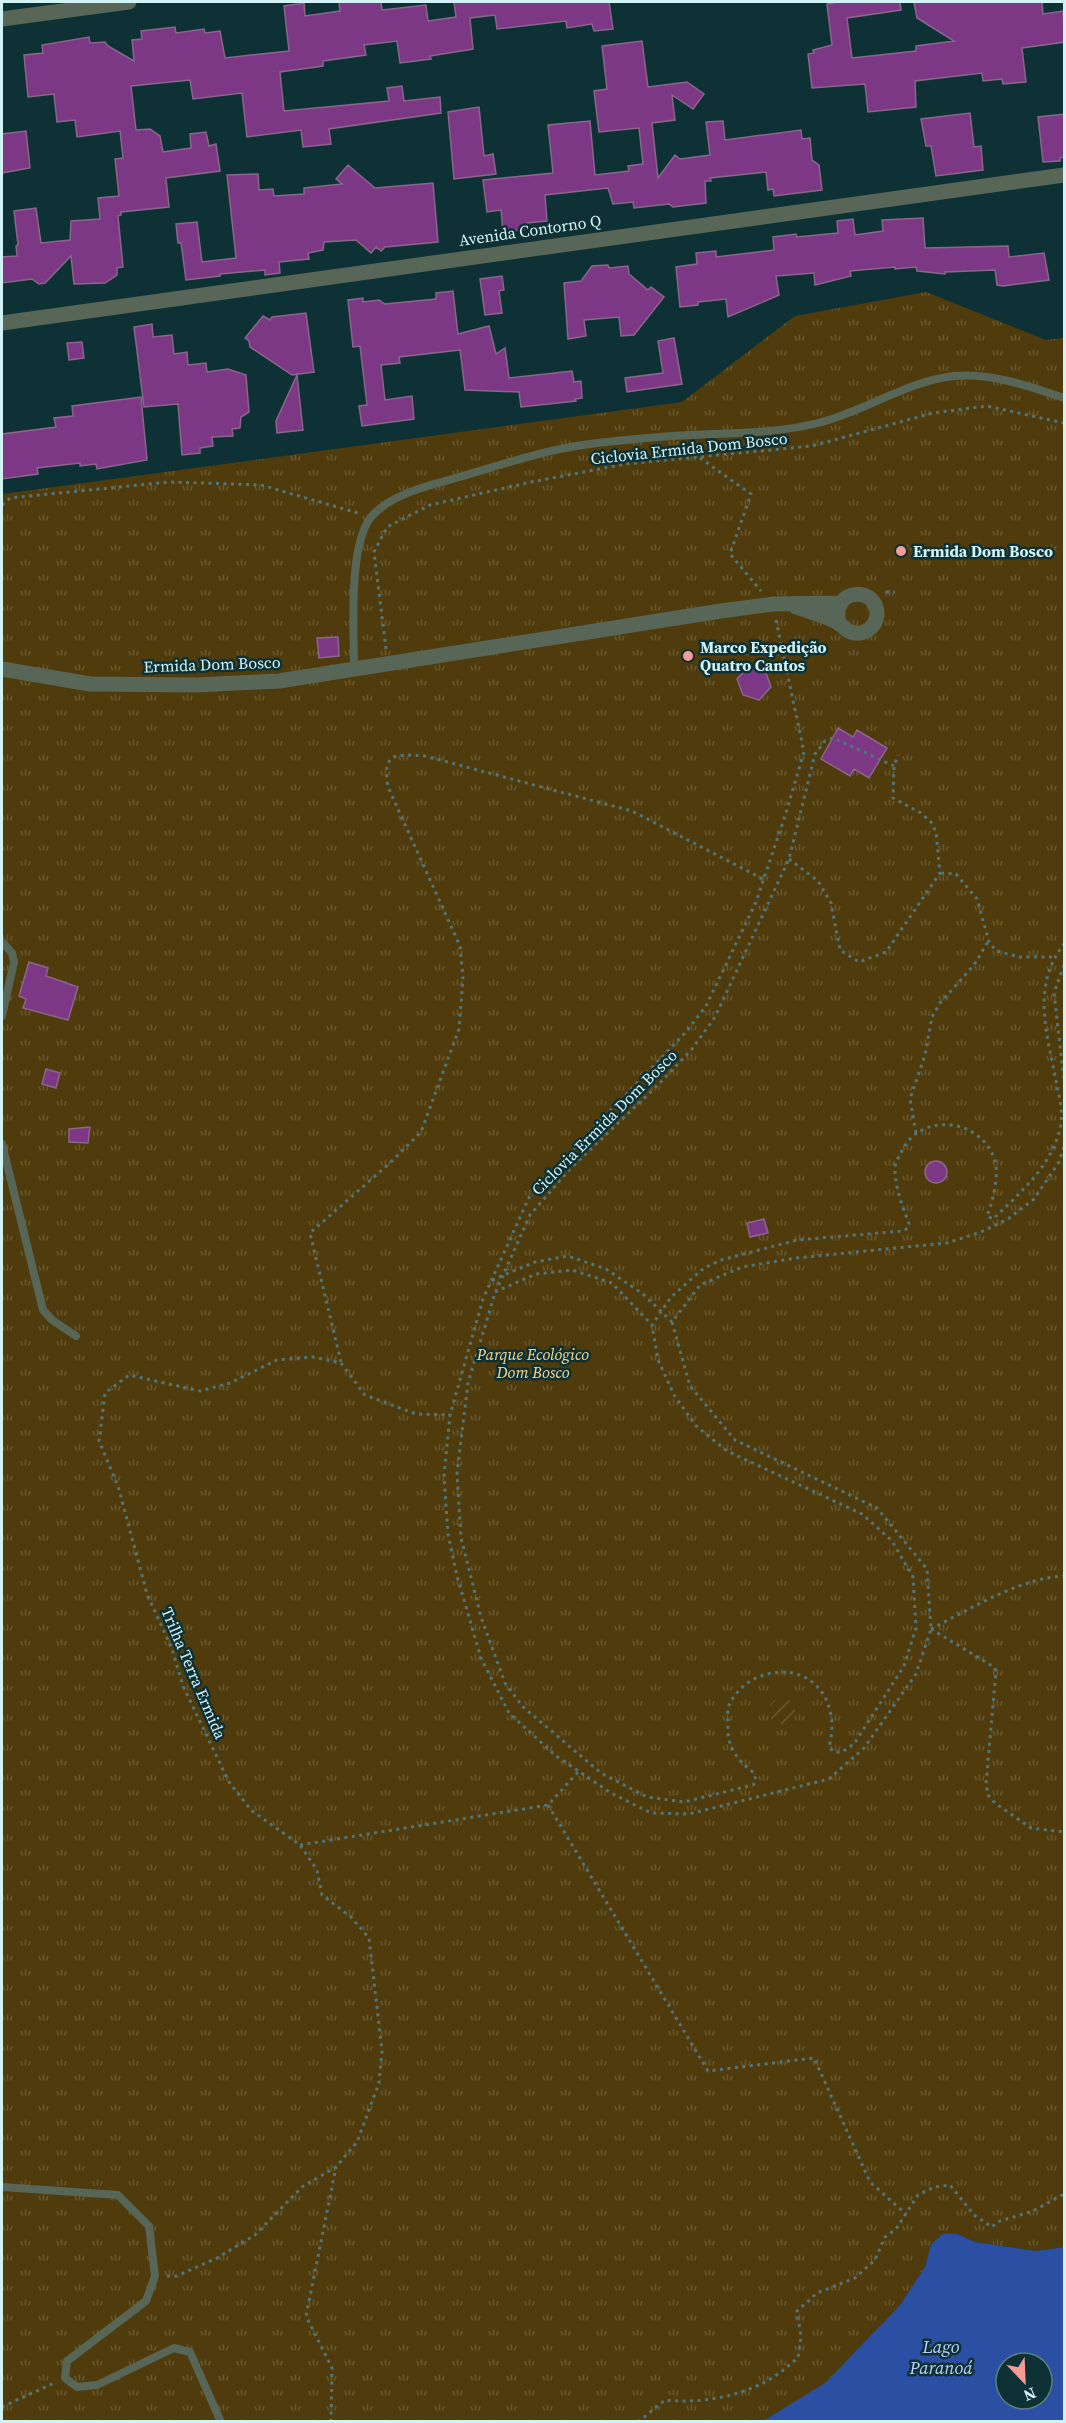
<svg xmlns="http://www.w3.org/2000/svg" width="1066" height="2423" viewBox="0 0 1066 2423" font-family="'Source Serif 4',serif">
  <defs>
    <pattern id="park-tufts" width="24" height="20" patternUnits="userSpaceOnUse" patternTransform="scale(1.5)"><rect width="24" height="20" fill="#503b0c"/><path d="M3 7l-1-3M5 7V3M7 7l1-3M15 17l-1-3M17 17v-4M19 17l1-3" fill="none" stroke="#685830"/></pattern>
    <pattern id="garden-furrows" width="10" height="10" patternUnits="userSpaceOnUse" patternTransform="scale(1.5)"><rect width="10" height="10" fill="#503b0c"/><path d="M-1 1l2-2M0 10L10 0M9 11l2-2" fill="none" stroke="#685830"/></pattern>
  </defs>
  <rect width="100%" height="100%" fill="#0d3134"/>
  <path fill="url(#park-tufts)" d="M926,292L1046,340L1064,338V2247L1036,2251L975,2242L955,2233L931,2244L925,2267L900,2305L825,2384L763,2421H2V494L682,402L795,316Z"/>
  <path fill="url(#garden-furrows)" d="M769 1711a13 13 0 1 1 26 0a13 13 0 1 1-26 0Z"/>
  <path fill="#2b4fa2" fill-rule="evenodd" d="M955,2233L975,2242L1036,2251L1064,2247V2421H763L825,2383L900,2305L925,2267L931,2244L943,2234ZM1006,2363H1042V2399H1006Z"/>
  <path fill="#7d3885" stroke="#88678b" stroke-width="1.5" d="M339,2H381L382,10L426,5L428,21L456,17L454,2H609L613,29L594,31L592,24L567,28L566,21L497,29L495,15L470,18L473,49L430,56L431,59L400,63L397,41L364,45L366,55L323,61V66L280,72L284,111L389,101L387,88L402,86L404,101L440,97L441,113L329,129L331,144L303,147L301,130L247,137L242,93L193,99L190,80L131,86L136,130L150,129L160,136L163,152L191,148L190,134L206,132L209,146L216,144L220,171L166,178L169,207L121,212V215L118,216L123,267L117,268V275L105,283L74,284L71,256L45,283L39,284L32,279L2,283V257L17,256L16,246L18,245L14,211L36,208L41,243L70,240L71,221L100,219L98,198L119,196L115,159L123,158L120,131L77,137L75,120L57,122L54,94L28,97L24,55L43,53L42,45L89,37L90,43L105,42L108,46L134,61L132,40L142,39L141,31L175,27L176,33L204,29L205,33L220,31L225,58L289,51L284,6L304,3L305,16L340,11Z
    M838,2H900L901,10L847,18L852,58L916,51V46L954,41L917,18L914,2H1042L1043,14L1063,11L1065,42L1022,48L1026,82L1003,84L1002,79L983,81L982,73L915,81L916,107L868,112L865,84L812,88L808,54L814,53L813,50L832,45L827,4Z
    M642,41L648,87L687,82L704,94L693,109L672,95L675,120L652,123L658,178L675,155L680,159L710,155L706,122L723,121L725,140L801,130L802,139L810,138L812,160L819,165L822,190L774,196L773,189L768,190L766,172L710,178L711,181H705L706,203L673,207L669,204L634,208L633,202L613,204L608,188L545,195L547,221L527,223L528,229L503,232L501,210L487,212L483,180L553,173L548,125L590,121L595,175L629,171L628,166L643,164L639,128L599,132L594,91L607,89L602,46Z
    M479,107L484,156L493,154L496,174L454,179L448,112Z
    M970,113L974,147L981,146L983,170L936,176L931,146H926L921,119Z
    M1065,114V157L1060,158V161L1043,162L1038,117Z
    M26,131L30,168L2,173V134Z
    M348,165L375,188L433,183L438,242L385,247L381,251L376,247L371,253L356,240L324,242L323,250L308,253L309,259L279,262L280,273L265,275V270L220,274V276L186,280L181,243H178L176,224L197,222L202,262L236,258L227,175L258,174L259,190L273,189L274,196L304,194V188L342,184L336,179Z
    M923,218L925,248L1008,246L1009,257L1044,253L1049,280L1003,286L997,285L995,270L945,272V274L917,271L916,267L895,269V267L850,271L851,276L815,285L814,273L776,276L779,295L728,317L726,299L698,302V305L680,307L676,267L697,264L696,253L716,251V257L774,250L773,237L796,234L797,237L838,233L837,221L853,219L855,235L883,231L882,220Z
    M608,265L609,268L628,266L629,274L648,290L651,287L664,297L634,335L621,336L619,317L584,320L586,336L568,339L564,283L581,281L592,266Z
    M502,276L504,290L499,291L502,313L485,315L480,279Z
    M453,291L458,334L489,326L496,354L505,348L509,378L572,371L574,382L581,381L582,398L575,399L576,401L521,407L519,392L465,390L460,350L399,357L400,363L381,365L385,400L412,396L414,419L362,426L359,406L367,405L360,346L353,347L348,300L363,298V302L379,300L385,304L436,299V293Z
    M306,313L314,372L292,375L250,347L249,341L245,338L263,316L270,320L272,317Z
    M152,324L153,337L172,335L174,354L187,352L188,365L206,363L207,372L228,369L246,375L249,412L241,417L240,428L232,429L233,436L212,437L213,446L200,448V453L182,455L178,404L144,407L134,327Z
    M674,338L682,384L627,392L625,378L663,373L658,341Z
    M82,342L84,358L69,360L67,343Z
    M297,375L303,430L277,433L276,421Z
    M141,397L147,460L97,469L96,464L80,466V463L37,468L38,474L2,479V434L56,427L54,418L73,416L72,406Z
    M338,637L339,656L319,658L317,638Z
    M749,666L765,670L771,687L759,700L743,695L737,679Z
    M838,728L853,737L857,730L887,748L869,778L854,769L850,776L821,759Z
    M29,962L48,968L46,976L78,987L68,1020L23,1008L26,999L19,996Z
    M46,1069L60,1073L56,1088L42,1084Z
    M90,1127L88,1143L69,1142V1129Z
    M925 1172a11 11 0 1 1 22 0a11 11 0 1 1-22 0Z
    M764,1219L768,1233L750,1237L747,1223Z"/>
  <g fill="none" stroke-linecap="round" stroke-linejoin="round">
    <path stroke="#527578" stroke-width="3" stroke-dasharray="3 4.5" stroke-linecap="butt" d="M700,458L751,494L730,554L761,591
      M2,505L10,498L170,482L261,485L358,513
      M886,592H895
      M776,620L804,752L785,816L756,902L706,1006L686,1032L531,1193L483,1299L450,1415L444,1476L448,1534L457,1576L481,1658L509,1713L556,1756L611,1793L651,1813L689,1814L829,1779L864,1748L916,1674L931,1629L927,1569L877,1508L735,1440L690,1386L672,1322L700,1285L742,1267L796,1258L947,1243L981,1232L1008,1219L1034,1199L1059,1162L1064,1146
      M386,649L374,552L387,527L430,505L531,482L626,464L812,446L933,413L987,406L1064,423
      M894,766L833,738L825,741L815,754L789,859L715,1017L692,1049L658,1085L569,1170L530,1215L495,1293L468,1383L457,1473L461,1538L481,1617L505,1683L523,1707L601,1773L647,1797L684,1802L753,1785L756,1781L754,1773C737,1760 726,1746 728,1723C728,1718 727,1710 729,1705C734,1694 744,1684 754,1679C805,1655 843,1697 829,1747L834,1752H842L854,1744L904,1666L916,1628L913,1577L892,1541L862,1514L727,1451L696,1426L674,1395L658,1360L652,1325L671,1297L704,1268L721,1260L797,1240L903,1231L908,1228L909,1224C903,1207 895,1188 895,1170C894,1165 898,1158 901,1153C918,1112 979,1117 994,1158C1000,1173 993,1201 987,1216L993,1219C1018,1195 1047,1170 1058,1136C1064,1119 1061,1103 1057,1086C1048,1037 1030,987 1064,944
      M789,859L818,881L831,903L840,950L859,962L886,952L940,873L936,832L931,822L921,813L893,798L894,766L898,755
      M941,873L956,874L977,899L989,942L996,951L1020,957H1055
      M1064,965L1054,993L1064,1080
      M916,1133L910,1099L925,1055L932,1017L940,1003L974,965L989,940
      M492,1280L535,1262L568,1256L606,1269L643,1294L672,1322
      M495,1292L536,1274L572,1270L612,1283L652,1325
      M341,1362L310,1233L390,1163L421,1132L459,1029L463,978L460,946L388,787C382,752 395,754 425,756L632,811L763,879
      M931,1629L994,1667L996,1671L986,1784L988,1795L995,1803L1031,1828L1064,1832
      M931,1629C970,1609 1020,1578 1064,1576
      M548,1805L708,2071L814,2058L870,2182L906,2214
      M300,1845L548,1805L579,1771
      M167,2276H177L217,2258L255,2235L302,2187L336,2167L357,2142L379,2083L382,2051L369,1938L351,1917L322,1895L317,1870L300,1845L251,1810L229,1782L183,1686L172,1649L147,1594L118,1486L99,1441L105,1393L129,1375L200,1391L230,1383L277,1360L313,1357L341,1363L365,1395L416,1414L450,1415
      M2,2407L54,2383
      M331,2422L332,2368L306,2316L336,2167
      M638,2422L665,2400C701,2404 745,2396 775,2376C783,2371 790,2364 798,2358L801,2336L797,2311L817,2293L855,2278L875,2260L885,2237L896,2229L918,2195L934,2187L950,2185L974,2215L992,2227L997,2222L1033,2211L1064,2194"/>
    <path stroke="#576656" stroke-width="8" d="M354,668C354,631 348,546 371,517C391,494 428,486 456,478C498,466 540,451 583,445C609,441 634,439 660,437C713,432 770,436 822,422C864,411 911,380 954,376C992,373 1029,386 1064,398
      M2,942L12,953L14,962L2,1016
      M2,1144L43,1310L52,1320L76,1336
      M2,2187L118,2195L149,2226L155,2276L146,2301L67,2361L65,2378L77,2387L97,2385L174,2348L190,2352L221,2422"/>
    <path stroke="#576656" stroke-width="15" d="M2,19L129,2
      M2,323L1064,175
      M796,607C810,612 827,616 840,624C844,627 846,631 851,632C856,634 859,634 864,632C871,629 876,623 877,615C878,585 830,587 839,624
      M2,669L90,684L196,685L279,681L721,611L773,604L840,603"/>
  </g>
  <g fill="#f59c96" stroke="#0d3134" stroke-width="2">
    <circle cx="901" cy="551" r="6"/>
    <circle cx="688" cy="656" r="6"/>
  </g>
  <g text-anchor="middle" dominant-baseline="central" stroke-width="5" stroke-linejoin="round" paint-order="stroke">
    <g font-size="16" fill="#d2f3f6" stroke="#0d3134">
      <text transform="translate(530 230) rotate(-8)">Avenida Contorno Q</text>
      <text transform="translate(689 448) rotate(-6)">Ciclovia Ermida Dom Bosco</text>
      <text transform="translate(212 664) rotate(-2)">Ermida Dom Bosco</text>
      <text transform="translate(604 1122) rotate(-45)">Ciclovia Ermida Dom Bosco</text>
      <text transform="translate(194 1673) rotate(67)">Trilha Terra Ermida</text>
    </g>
    <g font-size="16" font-weight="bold" fill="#d2f3f6" stroke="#0d3134" text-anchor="start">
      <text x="913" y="551">Ermida Dom Bosco</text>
      <text x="700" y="647">Marco Expedição<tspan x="700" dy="18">Quatro Cantos</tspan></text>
    </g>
    <g font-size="16" font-style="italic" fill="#fcd68b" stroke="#0d3134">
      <text x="533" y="1354">Parque Ecológico<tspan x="533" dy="18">Dom Bosco</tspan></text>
    </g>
    <g font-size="18" font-style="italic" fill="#b9d0fd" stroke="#0d3134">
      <text x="941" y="2346">Lago<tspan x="941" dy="21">Paranoá</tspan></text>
    </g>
  </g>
  <rect width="1066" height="2423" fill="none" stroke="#d2f3f6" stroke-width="6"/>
  <g transform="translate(1024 2381) rotate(157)"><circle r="28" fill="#0d3134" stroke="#5c7f82" stroke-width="1.5"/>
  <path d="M0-4.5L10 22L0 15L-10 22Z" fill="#f59c96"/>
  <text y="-9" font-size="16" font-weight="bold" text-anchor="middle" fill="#d2f3f6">N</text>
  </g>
</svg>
